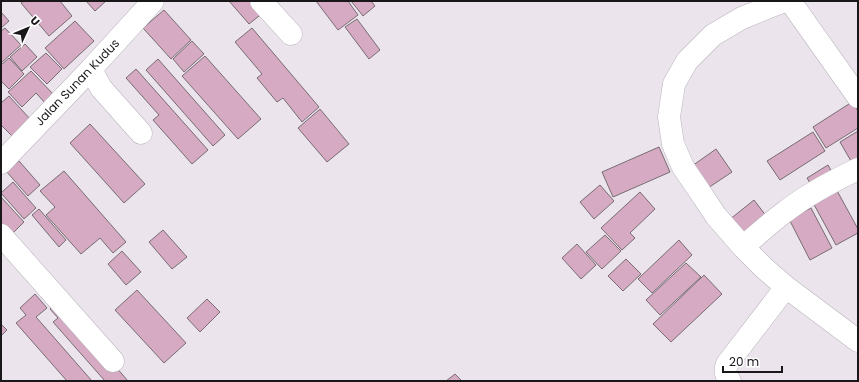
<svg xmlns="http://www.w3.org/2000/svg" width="859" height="382" viewBox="0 0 859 382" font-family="Poppins,sans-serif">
  <rect width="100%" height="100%" fill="#ebe4ed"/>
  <path fill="#d5aac2" stroke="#776d72" d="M24,1H60L72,16L49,36L21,3Z
    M86,1H106L95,11Z
    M229,1H254L264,12L249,24Z
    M316,1H348L358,15L338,30Z
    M351,1H371L375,6L363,16Z
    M164,10L191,40L171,59L143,28Z
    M1,12L9,21L1,28Z
    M357,19L380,50L369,59L345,27Z
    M75,21L94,41L64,69L45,48Z
    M5,28L21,45L1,63V31Z
    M252,28L319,107L302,122L283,98L277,102L257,78L262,74L235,42Z
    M192,41L204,54L184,72L173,59Z
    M25,44L37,57L22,71L10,57Z
    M46,53L62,69L47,84L30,67Z
    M205,56L261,119L238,139L182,76Z
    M9,58L24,74L9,89L1,81V65Z
    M158,59L225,135L213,146L146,70Z
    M136,69L208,150L192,164L153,120L159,115L126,78Z
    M31,71L55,96L46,104L36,93L22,107L8,92Z
    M9,96L31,120L13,137L1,125V103Z
    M852,102L858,111V128L826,148L813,127Z
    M320,109L349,144L327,162L298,128Z
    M90,124L145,184L124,203L70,143Z
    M858,131V166L855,168L840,142Z
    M813,132L825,151L780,180L767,161Z
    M659,147L670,172L613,197L602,172Z
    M716,149L732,172L708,188L692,166Z
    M19,161L40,185L28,196L6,171Z
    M828,165L835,178L814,190L807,178Z
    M64,171L126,242L113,253L100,238L81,254L46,215L55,207L40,191Z
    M13,182L36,208L24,219L1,193Z
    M600,185L614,201L594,219L580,202Z
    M835,187L858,229V233L836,245L811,199Z
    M640,192L655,209L630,233L635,238L622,250L601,228Z
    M1,197L24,222L11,235L1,224Z
    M754,200L767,217L743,236L729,220Z
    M811,208L832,248L810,260L789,219Z
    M39,209L66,240L59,247L32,215Z
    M163,230L187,257L172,269L149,242Z
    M605,235L621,251L602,269L586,252Z
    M679,240L692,255L652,293L638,279Z
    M577,244L596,265L581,279L562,258Z
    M122,251L141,272L126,285L108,264Z
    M626,259L641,274L623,291L608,276Z
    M686,263L701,277L660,315L646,300Z
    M704,275L722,294L671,342L653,324Z
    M137,290L186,343L164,363L115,310Z
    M35,294L47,308L36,317L92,381H67L16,323L26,315L20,308Z
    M207,299L220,312L200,332L187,318Z
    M59,301L128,381H105L53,322L58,318L50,309Z
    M1,324L7,330L1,336Z
    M455,374L462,381H446Z"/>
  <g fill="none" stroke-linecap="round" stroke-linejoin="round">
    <g stroke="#bab4bc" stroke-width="23">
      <path id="minor" d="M261,1L291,34
        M784,1L742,18L713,35L687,61L674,84L669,117L673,144L683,167L698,189L716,216L743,247L764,268L786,287L858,341
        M790,1L858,97
        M91,69L101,88L141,133
        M1,163L91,69L153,1
        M1,235L113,361
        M743,247C757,235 771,222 786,211C808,194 833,181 858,169
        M730,381C726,375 724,371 727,364L786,287"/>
    </g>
    <use href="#minor" stroke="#fff" stroke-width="22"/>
  </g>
  <g text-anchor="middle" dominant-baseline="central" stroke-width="4" stroke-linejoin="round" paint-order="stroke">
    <g font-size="12" fill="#19171a" stroke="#fff">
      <text transform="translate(77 82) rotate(-46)">Jalan Sunan Kudus</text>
    </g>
  </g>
  <rect width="859" height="382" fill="none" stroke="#19171a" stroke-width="4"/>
  <g transform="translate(28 28) rotate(46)" stroke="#ffffff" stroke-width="3" paint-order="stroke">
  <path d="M0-3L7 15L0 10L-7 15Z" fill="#19171a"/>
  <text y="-6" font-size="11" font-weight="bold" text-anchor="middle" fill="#19171a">U</text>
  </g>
  <path d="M723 366v6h59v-6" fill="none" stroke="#19171a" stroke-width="2"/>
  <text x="729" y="366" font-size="12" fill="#19171a" stroke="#ffffff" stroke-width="3" paint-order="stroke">20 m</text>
</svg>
